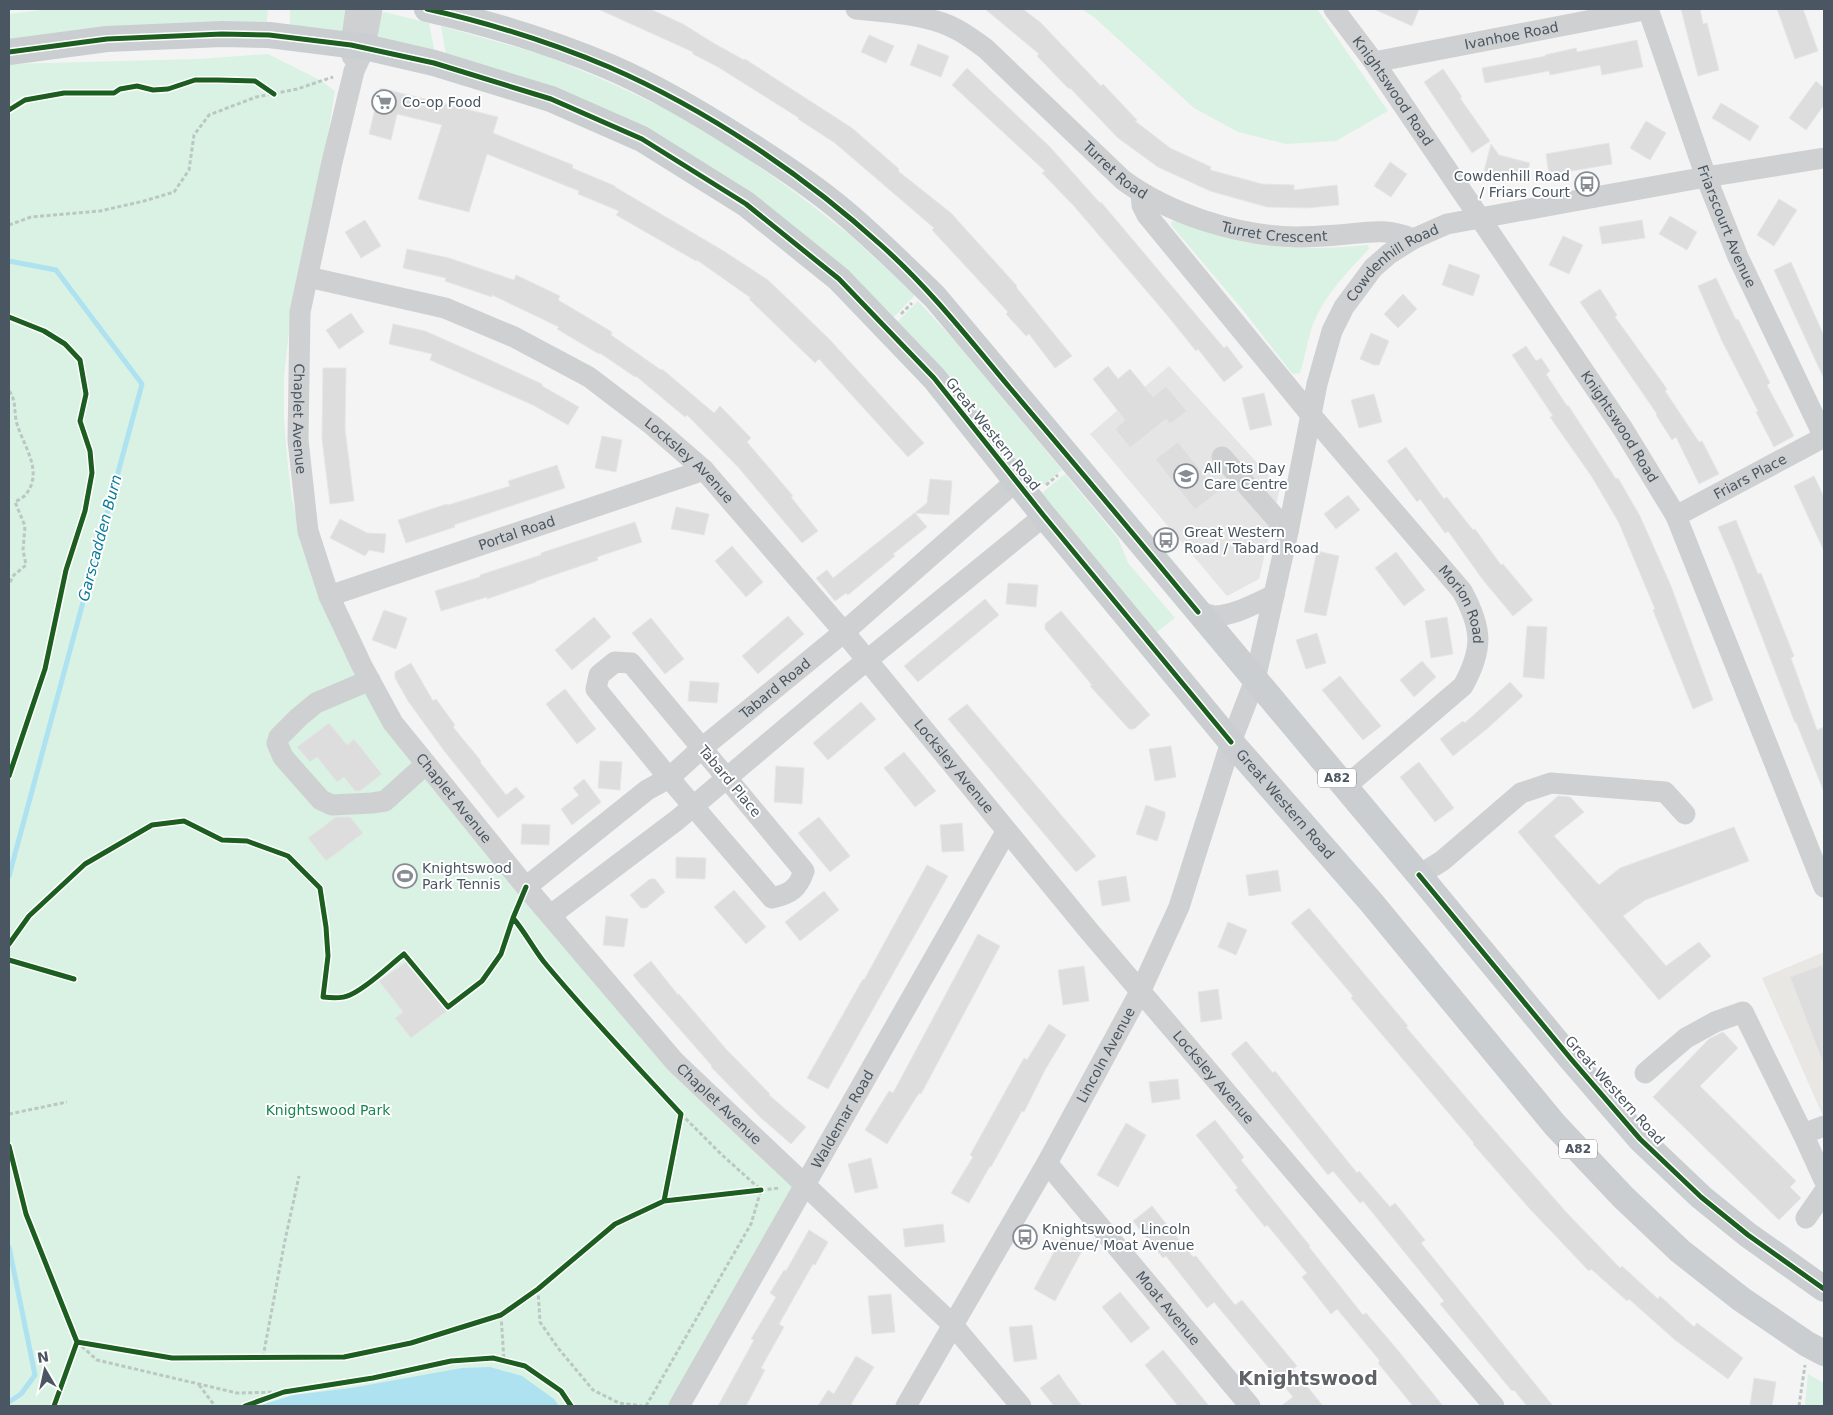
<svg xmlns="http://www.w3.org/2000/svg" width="1833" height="1415" viewBox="0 0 1833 1415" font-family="'DejaVu Sans',sans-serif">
  <rect width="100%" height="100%" fill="#f4f4f4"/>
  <path fill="#e8e7e3" d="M1824,952V1116H1823L1762,978Z"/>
  <path fill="#e6e5e6" d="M1169,366L1280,488L1259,579L1227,596L1090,434Z"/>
  <path fill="#d9f2e3" d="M51,9H268L267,22L9,43V14Z
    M290,9H350L342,35L290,27Z
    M1082,9H1317L1388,111L1336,141L1286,144L1238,132L1194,108L1095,18Z
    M384,12L429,23L435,53L378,41L377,17Z
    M441,26L544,55L606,81L664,108L727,144L796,193L851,236L915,295L893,318L782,219L446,55Z
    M268,54L320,80L335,91L325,152L292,306L284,376V420L288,467L292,499L302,541L362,666L551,915L805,1185L679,1406H9V64L199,59Z
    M1175,220C1198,228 1221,237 1245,242C1286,250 1327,249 1368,245L1369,249C1347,272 1323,297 1312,327C1307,342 1305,358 1300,373L1294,374L1291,372L1243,310L1171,225V222Z
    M918,301L962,349L1062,470L1038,489L897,322Z
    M1065,474L1118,538L1128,563L1175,618L1157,632L1042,493Z
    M1808,1374L1824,1383V1406H1805Z"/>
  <path fill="#aee2f0" d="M490,1367L522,1376L554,1399L559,1406H258L294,1395L351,1388L462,1368Z"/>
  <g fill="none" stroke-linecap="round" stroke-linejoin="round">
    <path stroke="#aee2f0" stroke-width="5" d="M9,261L56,270L142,384L9,876
      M9,1247L35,1375L21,1394L9,1402"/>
  </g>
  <path fill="#ddddde" stroke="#e5e6e7" d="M598,9H650L683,24L715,44L744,60L745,59L852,128L899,169L898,171L951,213L1017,286L1016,287L1072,356L1055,368L1029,334L1026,336L1006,314L1008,312L932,230L934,228L835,143L798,119L799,118L718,67L693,54V52Z
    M985,9H1023L1041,23L1101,86L1103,84L1137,120L1135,121L1170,148L1211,167L1210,170L1262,184L1294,185V190L1337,185L1339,205L1307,208L1267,207L1210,191L1158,167L1118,138L1070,88L1069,89L1037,56L1039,54Z
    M1374,9H1419L1412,26Z
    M1681,9H1700L1703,24L1707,23L1719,70L1698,76Z
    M1777,9H1803L1818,51L1795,59Z
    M869,35L894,46L886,63L861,52Z
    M1637,40L1643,67L1602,75L1600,65L1550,75L1549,71L1485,83L1482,68L1546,56L1545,55L1576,48L1577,52Z
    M918,44L949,56L941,77L910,65Z
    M967,68L1050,147L1100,203L1101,202L1224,348L1227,346L1243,367L1224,382L1198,349L1196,351L1167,315L1074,206L1042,173L1045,171L952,85Z
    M1443,69L1462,97L1460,98L1490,141L1472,153L1424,82Z
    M1816,81L1824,88V105L1806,130L1789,118Z
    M380,88L498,117L493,133L573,165L572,168L615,186V187L722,250L768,280L790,301L830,340L924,443L908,457L819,359L815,363L749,299L751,298L697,260L696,261L616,215L619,211L578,194L579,191L487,154L469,212L418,199L442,125L397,114L391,140L369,134Z
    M1721,103L1759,126L1750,141L1712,118Z
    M1646,121L1666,133L1650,160L1630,148Z
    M1609,143L1612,164L1549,175L1546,154Z
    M1491,144L1499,155L1530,163L1524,182L1484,171Z
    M1390,162L1407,174L1391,197L1374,186Z
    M1779,199L1797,210L1774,246L1757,235Z
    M1670,216L1697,232L1687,250L1659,234Z
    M365,220L381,246L361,258L345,232Z
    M1642,220L1645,238L1602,244L1599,227Z
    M1563,236L1583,245L1569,274L1549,265Z
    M407,249L449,258L514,280L516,275L560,296L558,300L612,332L611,335L661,370L662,369L714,413L720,406L751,438L747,442L793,496L791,497L818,531L802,543L738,467L687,415L685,417L636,376L635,377L600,353L599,354L557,329L559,327L492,295V297L445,281L446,278L403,268Z
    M1791,262L1824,336V379L1774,270Z
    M1449,264L1480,275L1473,296L1442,285Z
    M1716,278L1736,320L1738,319L1770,383L1767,385L1794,436L1774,447L1756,412L1758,411L1722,341L1698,286Z
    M1600,289L1617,315L1615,317L1667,389L1665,391L1699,442L1702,441L1719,474L1699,484L1676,437L1672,440L1656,415L1657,414L1580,302Z
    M1403,294L1417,309L1398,328L1384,314Z
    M351,313L364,332L339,349L326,330Z
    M393,324L425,331L488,359L542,384V386L579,407L568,425L533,405L430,360L432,354L389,344Z
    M1371,333L1389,341L1379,365H1374L1360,359Z
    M1526,346L1536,361L1541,358L1550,371L1546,374L1567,406L1568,405L1616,479L1618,478L1640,516L1671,586L1713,700L1693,709L1653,610L1655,609L1619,523L1592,477L1550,417L1553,416L1512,355Z
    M1108,366L1118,379L1130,369L1153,397L1166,386L1187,411L1170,424L1166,419L1130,448L1115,429L1125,420L1093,379Z
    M323,368H346L345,429L354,501L330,504L322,439Z
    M1264,393L1272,425L1250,430L1242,398Z
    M1374,394L1382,422L1359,428L1351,400Z
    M602,436L622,440L616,472L595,468Z
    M1178,442L1218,492L1195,510L1155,459Z
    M1406,447L1444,499L1447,497L1473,530L1475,529L1501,565L1503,564L1533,600L1513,616L1483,580L1448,531L1445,533L1420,499L1417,502L1387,461Z
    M557,465L565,488L454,525L455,527L406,543L398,520L447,504L448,505L510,486L508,481Z
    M1814,476L1824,497V551L1794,486Z
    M930,479L952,481L949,515L915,513L927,527L893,554L895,556L848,595L846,593L835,601L816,578L827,570L833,578L927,503Z
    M1348,495L1360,510L1336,529L1324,514Z
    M676,507L709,514L704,535L671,529Z
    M340,519L367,533L386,534L384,553L369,550L365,556L330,538Z
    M1736,520L1758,574L1761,573L1794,656L1791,658L1817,730L1824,727V792L1796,722L1795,723L1734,564L1718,527Z
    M635,522L642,542L597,557L598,560L536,581V582L487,599V597L441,611L435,591L480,577V575L541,555V553Z
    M732,546L763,582L746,597L715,561Z
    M1317,551L1339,556L1326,616L1304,612Z
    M1396,552L1425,590L1404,606L1375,568Z
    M1008,583L1038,585L1036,607L1006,604Z
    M985,599L999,615L918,682L904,666Z
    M384,610L407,618L396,649L372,640Z
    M1061,611L1150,715L1134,729H1129L1090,686L1092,685L1045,629V624Z
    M788,616L804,634L758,674L742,656Z
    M594,617L611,637L572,670L555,650Z
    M1447,617L1453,654L1431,658L1425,621Z
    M651,618L684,659L665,674L632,633Z
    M1527,626L1547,627L1544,679L1523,677Z
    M1317,633L1326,663L1306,669L1296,640Z
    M1422,661L1436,677L1414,697L1400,680Z
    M411,663L433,701L436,699L455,725L453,727L481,761L480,762L506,795L516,787L525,797L498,818L445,752L408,701L395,678V672Z
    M1340,676L1381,726L1363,740L1322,690Z
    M690,681L719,683L717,703L688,701Z
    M1510,682L1523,696L1488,728L1453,756L1440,739L1463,721L1465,723Z
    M565,689L596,729L577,744L546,704Z
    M861,702L876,719L828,760L813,743Z
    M967,704L1096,856L1076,872L948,719Z
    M329,723L347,745L354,739L382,774L360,791H355L344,777L337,782L317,757L310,762L297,747Z
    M1171,746L1176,777L1155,781L1149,749Z
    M904,752L936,791L915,807L884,768Z
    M600,761L622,762L620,790L598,788Z
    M1419,762L1454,808L1435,822L1400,777Z
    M776,766L804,768L802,804L774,802Z
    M584,779L601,802L572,825L561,809L579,795L573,788Z
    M1558,796L1570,797L1584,812L1554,836L1599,885L1620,868L1734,827L1749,861L1645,900L1623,916L1666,966L1699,942L1711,956L1659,1000L1518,832Z
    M1146,805L1165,812V817L1157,841L1136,834Z
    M336,817H350L363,833L326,861L308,838Z
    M819,817L850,856L830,872L798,833Z
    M962,823L964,851L942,852L940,825Z
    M522,824L550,825L549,845L521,844Z
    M676,857L706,858L705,879L676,878Z
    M927,865L948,876L828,1089L807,1078L863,979L864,980Z
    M1278,870L1281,891L1249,896L1246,875Z
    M1126,876L1130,901L1102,906L1098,881Z
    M650,879H655L665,892L646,908H641L630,895Z
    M734,890L766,927L746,944L714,907Z
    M824,891L839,910L800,941L785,922Z
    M1309,908L1408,1026L1406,1027L1481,1115L1566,1212L1620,1268L1622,1266L1658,1299L1660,1296L1694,1327L1697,1323L1743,1358L1728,1379L1675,1340L1629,1299L1627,1301L1591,1269L1589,1271L1529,1208L1473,1144L1474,1143L1351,998L1353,996L1291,923Z
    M606,916L628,919L624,947L603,945Z
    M1228,922L1247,930L1236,955L1218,947Z
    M978,934L1000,946L921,1094L919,1093L887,1144L865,1130L889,1091L893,1093Z
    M651,961L678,995L679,994L726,1049L770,1094L769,1095L806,1127L791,1144L760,1117L711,1067L712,1066L641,985L633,975Z
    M406,962L447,1011L411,1038L395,1018L403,1012L379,981Z
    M1822,965L1824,972L1823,1063L1790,977Z
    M1084,966L1089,1001L1063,1005L1058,970Z
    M1218,989L1222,1019L1201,1022L1198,992Z
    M1049,1024L1066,1035L1045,1070L1024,1112L1022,1111L991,1167L990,1166L969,1203L951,1193L973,1157L970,1155L1024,1058L1027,1060Z
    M1723,1032L1738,1048L1700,1086L1796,1181L1790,1187L1801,1198L1779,1220L1653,1097L1709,1039Z
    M1246,1041L1273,1073L1275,1071L1357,1173L1359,1171L1390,1207L1395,1203L1425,1240L1421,1243L1553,1406H1527L1514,1390L1512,1391L1440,1304L1444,1301L1363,1201L1360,1203L1333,1171L1328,1175L1231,1054Z
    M1178,1079L1180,1099L1152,1103L1149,1082Z
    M1215,1120L1244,1157L1241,1160L1310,1246L1309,1247L1363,1315L1366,1313L1396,1348L1443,1406H1413L1378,1363L1380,1361L1337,1309L1331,1314L1302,1277L1307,1273L1267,1225L1265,1227L1235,1190L1238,1188L1196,1135Z
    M1126,1123L1146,1135L1118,1187L1097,1175Z
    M871,1158L878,1188L855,1193L848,1164Z
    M1152,1206L1193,1257L1196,1256L1235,1305L1242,1300L1297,1366L1293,1369L1323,1406H1281L1293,1397L1214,1302L1207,1308L1166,1256L1163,1258L1133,1221Z
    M943,1224L945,1242L905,1247L903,1229Z
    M809,1230L828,1242L815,1265L813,1264L779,1324L784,1327L761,1368L765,1370L746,1406H718L754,1340L751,1339L776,1297L770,1293L784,1270L786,1271Z
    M1062,1237L1083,1249L1055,1301L1034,1289Z
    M1120,1292L1150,1328L1131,1343L1102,1307Z
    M891,1294L895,1332L872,1334L868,1296Z
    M1032,1325L1037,1359L1014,1362L1009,1327Z
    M1163,1350L1178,1368L1209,1406H1178L1145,1365Z
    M856,1356L874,1367L851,1404L854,1406H818L828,1390L834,1394Z
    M1059,1374L1067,1386L1082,1406H1054L1040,1388Z
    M1754,1378L1776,1382L1772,1406H1750Z"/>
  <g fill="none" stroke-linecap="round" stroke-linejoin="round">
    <path stroke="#bcc7c4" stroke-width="3" stroke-dasharray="4 2.5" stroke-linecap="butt" d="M9,225L31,217L100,211L144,201L174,192L189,170L194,135L209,115L256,97L297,89L333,77
      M901,314L912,303
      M9,391C16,400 14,408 16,420C21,443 44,469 27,493C25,497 18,500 15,502L25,526L23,550L26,565L14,575L9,584
      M1046,485L1058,475
      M9,1114L67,1102
      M681,1114L721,1154L761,1190L780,1188
      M538,1289L540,1322L558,1348L593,1390L619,1403L642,1406
      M501,1315L504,1361
      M77,1342L97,1360L237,1393L284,1392
      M263,1357L284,1245L299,1176
      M199,1385L215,1406
      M646,1406L751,1224L761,1190
      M1799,1406L1805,1365"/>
    <g stroke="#ced0d2" stroke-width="21">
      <path id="s1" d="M372,9L365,47L354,71L332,162L300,312L298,440L308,531L329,596L362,666L393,723L526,887L675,1062L952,1324L1021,1406"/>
      <path id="s2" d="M856,9C883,12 910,13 936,21C955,26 971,38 986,49L1123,180C1169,214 1238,236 1296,237C1309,237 1324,236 1338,235C1366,233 1385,227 1413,239"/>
      <path id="s3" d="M1334,9L1374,62L1623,429L1676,516L1824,887"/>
      <path id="s4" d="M1648,9L1706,177L1738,257L1824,437"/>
      <path d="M352,56L351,45L356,9"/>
      <path id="s5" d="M1374,62L1649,9"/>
      <path id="s6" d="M1141,193L1142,205L1147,215L1311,415L1462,591C1482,628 1484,648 1463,686L1345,787"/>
      <path id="s7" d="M308,277L445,308L514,337L589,377L652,425L704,470L844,632L1089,931L1494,1406"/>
      <path d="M1222,457L1288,532"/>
      <path id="s8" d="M1676,516L1824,437"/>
      <path id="s9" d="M329,596L704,470"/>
      <path d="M1198,612C1203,613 1209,615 1214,616C1234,616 1256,603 1274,595"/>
      <path d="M615,662L631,663L804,871C798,889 790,894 772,898L669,778L596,689L599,675Z"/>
      <path d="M370,680L316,703L299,717L279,737L277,743L283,757L321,800L332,805L372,803L385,801L426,764"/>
      <path d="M1419,875L1442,861L1521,793L1551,783L1665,792L1685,814"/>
      <path id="s10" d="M526,887L647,790L669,778L702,748L844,632L1016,481"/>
      <path d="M551,915L677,820L844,679L1044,516"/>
      <path d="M1645,1073L1686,1038L1715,1022L1743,1012L1803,1134L1824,1126"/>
      <path d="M1803,1134L1824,1180"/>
      <path id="s11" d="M1047,1163L1250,1406"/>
      <path d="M1806,1218L1824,1192"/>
      <path id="s12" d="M679,1406L1006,832"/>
      <path id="s13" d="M906,1406L1047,1163L1141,990L1179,907L1231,742L1255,680L1288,532L1317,384L1332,331L1344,307L1373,268L1389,254L1413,239L1447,224L1706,177L1824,158"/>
    </g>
    <g stroke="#caced1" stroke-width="26">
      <path d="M427,9C489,23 551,42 610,67C656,87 700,113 742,140C777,162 812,185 844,212C876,239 905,268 935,297L1419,875L1571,1059L1640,1139L1701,1197L1748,1235L1824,1289"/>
      <path id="s14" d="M9,52L107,39L222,34L269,35L365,47L434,63L551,99L642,139L746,204L839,279L934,378L1044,516L1231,742L1371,902L1555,1125L1623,1197L1680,1251L1741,1299L1807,1344L1824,1353"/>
    </g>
    <g stroke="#fff" stroke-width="8">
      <path id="cycleway" d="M427,9C489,23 550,42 609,67C706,109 804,175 882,246C930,289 969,339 1010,388C1073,462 1136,537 1198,612
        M9,52L107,39L222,34L269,35L351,45L434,63L551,99L642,139L746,204L839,279L934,378L1044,516L1231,742
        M9,110L25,100L64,93H114L120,89L137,86L153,90L168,89L195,80H218L255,81L274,94
        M9,317L44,331L65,344L80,360L86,394L80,421L90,451L92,473L85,511L66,570L45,669L9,776
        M1419,875L1571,1059L1640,1139L1701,1197L1748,1235L1824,1289
        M9,944L29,916L85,864L152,825L184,821L222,840L247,841L288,856L320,888L326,927L328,956L323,997C331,998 342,999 350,995C368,987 389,966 404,954L448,1007L482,981L501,954L513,918
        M9,960L74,979
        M9,1146L26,1214L77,1342L54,1406
        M664,1201L761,1190
        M77,1342L172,1358L344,1357L411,1343L501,1315L538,1289L615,1224L664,1201L681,1114C635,1064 587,1014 544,962C533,948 525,932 513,918L526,887
        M245,1406L284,1392L373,1378L451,1361L493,1358L525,1366L561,1391L571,1406"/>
    </g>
    <use href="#cycleway" stroke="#1b5e20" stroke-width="5"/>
  </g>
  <defs>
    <g id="supermarket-ring" transform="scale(1.25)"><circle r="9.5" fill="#fff" stroke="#868d94" stroke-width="1.5"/><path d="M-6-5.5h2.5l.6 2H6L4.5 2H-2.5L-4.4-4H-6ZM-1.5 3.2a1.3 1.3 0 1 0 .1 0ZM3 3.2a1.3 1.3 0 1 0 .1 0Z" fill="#868d94"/></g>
    <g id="bus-ring" transform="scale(1.25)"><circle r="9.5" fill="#fff" stroke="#868d94" stroke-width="1.5"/><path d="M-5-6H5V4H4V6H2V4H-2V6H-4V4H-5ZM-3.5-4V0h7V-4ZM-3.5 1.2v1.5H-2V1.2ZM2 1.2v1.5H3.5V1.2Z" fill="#868d94"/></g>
    <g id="school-ring" transform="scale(1.25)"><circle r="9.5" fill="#fff" stroke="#868d94" stroke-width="1.5"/><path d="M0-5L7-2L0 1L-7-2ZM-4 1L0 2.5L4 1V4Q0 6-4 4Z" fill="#868d94"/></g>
    <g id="stadium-ring" transform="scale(1.25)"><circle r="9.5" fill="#fff" stroke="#868d94" stroke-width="1.5"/><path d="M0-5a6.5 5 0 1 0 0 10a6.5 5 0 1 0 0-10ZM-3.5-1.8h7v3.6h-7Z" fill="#868d94"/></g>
  </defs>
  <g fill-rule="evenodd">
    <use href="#supermarket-ring" x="384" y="102"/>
    <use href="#bus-ring" x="1587" y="184"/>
    <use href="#school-ring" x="1186" y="476"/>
    <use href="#bus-ring" x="1166" y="540"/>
    <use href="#stadium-ring" x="405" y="876"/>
    <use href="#bus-ring" x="1025" y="1237"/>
  </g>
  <g text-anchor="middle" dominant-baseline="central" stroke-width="4" stroke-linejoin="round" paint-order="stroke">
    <g fill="#fff" stroke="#808990" stroke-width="1">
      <rect x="1318" y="768.5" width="38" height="19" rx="4"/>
      <rect x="1559" y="1139.5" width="38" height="19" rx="4"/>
    </g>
    <g font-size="12" font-weight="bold" fill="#4a5661">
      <text x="1337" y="778">A82</text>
      <text x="1578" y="1149">A82</text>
    </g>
    <g font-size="14" fill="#4a5661" stroke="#fff">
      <text stroke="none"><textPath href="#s5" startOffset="140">Ivanhoe Road</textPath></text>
      <text stroke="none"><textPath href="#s3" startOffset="101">Knightswood Road</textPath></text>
      <text stroke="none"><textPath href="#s2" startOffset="316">Turret Road</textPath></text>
      <text stroke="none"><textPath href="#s4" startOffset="231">Friarscourt Avenue</textPath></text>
      <text stroke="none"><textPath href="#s2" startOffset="491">Turret Crescent</textPath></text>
      <text stroke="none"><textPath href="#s13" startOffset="1260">Cowdenhill Road</textPath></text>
      <text stroke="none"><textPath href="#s1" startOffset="419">Chaplet Avenue</textPath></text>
      <text stroke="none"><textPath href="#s3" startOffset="506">Knightswood Road</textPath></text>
      <text transform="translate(993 434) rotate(51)">Great Western Road</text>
      <text stroke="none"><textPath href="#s7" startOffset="431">Locksley Avenue</textPath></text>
      <text stroke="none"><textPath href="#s8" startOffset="84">Friars Place</textPath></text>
      <text stroke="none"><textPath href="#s9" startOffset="198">Portal Road</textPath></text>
      <text stroke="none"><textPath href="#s6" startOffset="526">Morion Road</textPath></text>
      <text stroke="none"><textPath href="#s10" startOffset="319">Tabard Road</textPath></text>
      <text stroke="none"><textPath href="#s7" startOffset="836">Locksley Avenue</textPath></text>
      <text transform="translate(730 781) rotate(50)">Tabard Place</text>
      <text stroke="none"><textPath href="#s1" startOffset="839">Chaplet Avenue</textPath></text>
      <text stroke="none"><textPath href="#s14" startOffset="1582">Great Western Road</textPath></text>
      <text stroke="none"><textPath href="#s13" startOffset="404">Lincoln Avenue</textPath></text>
      <text stroke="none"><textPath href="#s7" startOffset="1241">Locksley Avenue</textPath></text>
      <text transform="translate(1615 1090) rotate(48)">Great Western Road</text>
      <text stroke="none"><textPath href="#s1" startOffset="1244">Chaplet Avenue</textPath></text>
      <text stroke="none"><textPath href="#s12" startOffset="330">Waldemar Road</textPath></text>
      <text stroke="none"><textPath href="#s11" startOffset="189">Moat Avenue</textPath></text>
    </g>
    <g font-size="14" fill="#4a5661" stroke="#fff" text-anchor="start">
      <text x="402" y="102">Co-op Food</text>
      <text x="1570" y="176" text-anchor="end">Cowdenhill Road<tspan x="1570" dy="16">/ Friars Court</tspan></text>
      <text x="1204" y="468">All Tots Day<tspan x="1204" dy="16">Care Centre</tspan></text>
      <text x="1184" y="532">Great Western<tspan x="1184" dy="16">Road / Tabard Road</tspan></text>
      <text x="422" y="868">Knightswood<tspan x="422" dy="16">Park Tennis</tspan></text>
      <text x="1042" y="1229">Knightswood, Lincoln<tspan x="1042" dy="16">Avenue/ Moat Avenue</tspan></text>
    </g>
    <g font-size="14" fill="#17864f" stroke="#fff">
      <text x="328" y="1110">Knightswood Park</text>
    </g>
    <g font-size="15" font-style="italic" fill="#0c7c9b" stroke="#fff">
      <text transform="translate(100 538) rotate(-75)">Garscadden Burn</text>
    </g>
    <g font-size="19" font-weight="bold" fill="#5f6368" stroke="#fff">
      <text x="1308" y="1378">Knightswood</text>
    </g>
  </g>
  <rect width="1833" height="1415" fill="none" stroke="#4a5661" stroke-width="20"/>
  <g transform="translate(45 1370) rotate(351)" stroke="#ffffff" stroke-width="4" paint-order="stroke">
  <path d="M0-4L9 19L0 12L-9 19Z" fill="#4a5661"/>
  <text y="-8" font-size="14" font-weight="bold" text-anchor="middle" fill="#4a5661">N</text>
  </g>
</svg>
